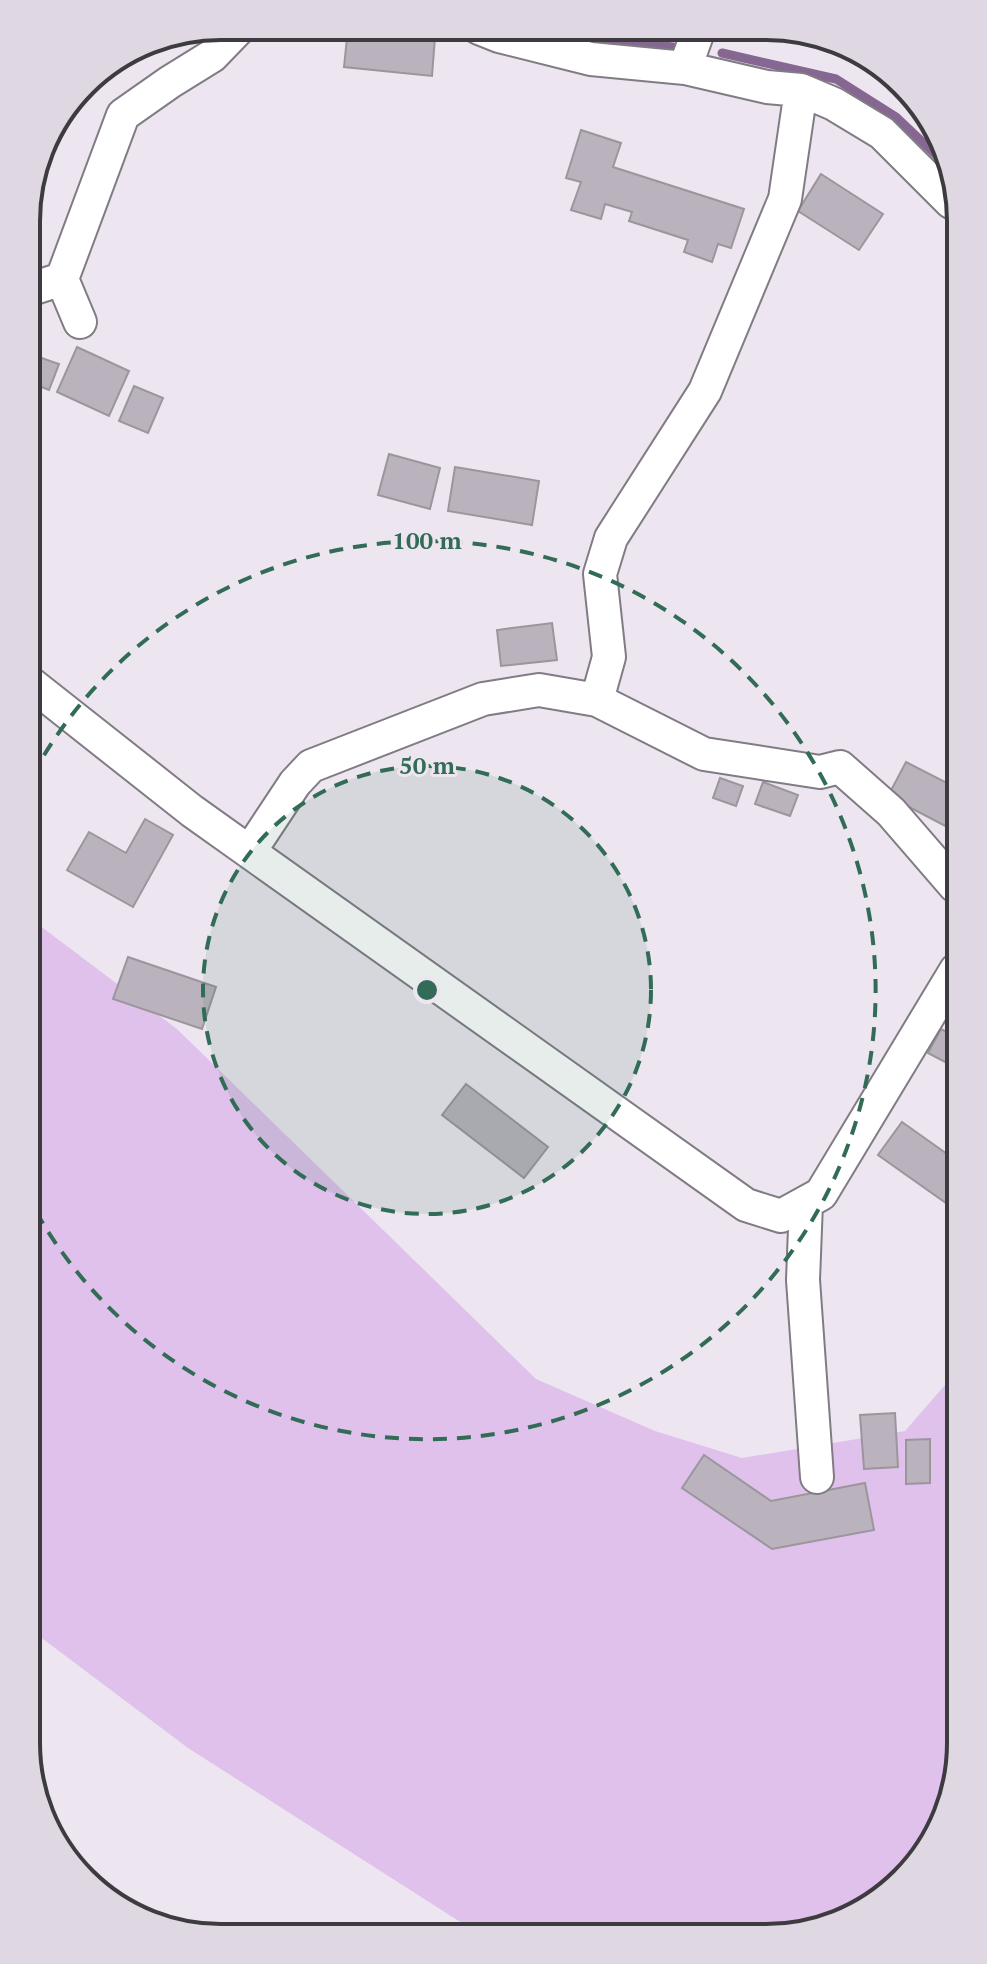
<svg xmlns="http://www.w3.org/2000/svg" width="987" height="1964" viewBox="0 0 987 1964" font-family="'PT Serif',serif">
  <rect width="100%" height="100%" fill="#ede6f0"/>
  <path fill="#dfc1ec" d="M31,919L177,1029L536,1379L655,1431L742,1458L905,1431L958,1370L961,1756L920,1862L828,1928L476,1932L188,1748L35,1633Z"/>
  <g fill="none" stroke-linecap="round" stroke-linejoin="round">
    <path stroke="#856791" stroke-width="9" d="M554,28L619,41L673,47
      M722,53L836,79L896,117L951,169"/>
  </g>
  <path fill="#bab3bd" stroke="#9b959e" stroke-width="2" d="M348,28L435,37L432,76L344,67Z
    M581,130L621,143L613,167L744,209L731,248L718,244L712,262L684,252L688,240L629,221L632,212L605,204L601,219L571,210L581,182L566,178Z
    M821,174L883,214L859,250L798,211Z
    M77,347L129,371L109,416L57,392Z
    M36,356L59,364L49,390L29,382V375Z
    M134,386L163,398L148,433L119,421Z
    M389,454L440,468L430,509L378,495Z
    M455,467L539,481L532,525L448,511Z
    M552,623L557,660L501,666L497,630Z
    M906,762L955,787V831L888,796Z
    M720,778L743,786L736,806L713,798Z
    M763,782L798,795L790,816L755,804Z
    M145,819L173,835L133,907L67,870L89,832L126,853Z
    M128,957L216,987L202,1029L113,999Z
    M941,1029L956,1037V1054L951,1065L928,1053Z
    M466,1084L548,1147L524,1178L442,1115Z
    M902,1122L957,1161V1187L946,1203L878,1155Z
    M895,1413L898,1467L864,1469L860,1415Z
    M930,1439V1483L906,1484V1440Z
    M704,1455L771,1501L865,1483L874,1530L772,1549L682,1488Z"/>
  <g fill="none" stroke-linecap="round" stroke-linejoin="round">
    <g stroke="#817b84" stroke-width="36">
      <path id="minor" d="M479,28L499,36L591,59L685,68L767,87L801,90L834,104L882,133L951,202
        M685,68L699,29
        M28,290L62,279
        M80,322L62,279L123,115L170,82L212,56L241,26
        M30,683L192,811L746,1205L781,1216L821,1194L956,970
        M597,700L609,657L600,574L611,538L705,391L785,199L801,90
        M250,851L295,783L311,766L483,699L539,690L597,700L704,754L820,772L840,767L891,812L955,886
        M806,1203L803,1280L817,1477"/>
    </g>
    <use href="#minor" stroke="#fff" stroke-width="32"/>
  </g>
  <circle cx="427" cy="990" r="224" fill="#326c56" fill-opacity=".12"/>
  <g fill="none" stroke="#326c56" stroke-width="4" stroke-dasharray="14 10">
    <circle cx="427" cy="990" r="224"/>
    <path d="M32 776A449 449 0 1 1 34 1208"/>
  </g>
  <path d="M0 0H987V1964H0ZM221 40H766A181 181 0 0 1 947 221V1743A181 181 0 0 1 766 1924H221A181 181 0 0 1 40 1743V221A181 181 0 0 1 221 40Z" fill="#dfd8e2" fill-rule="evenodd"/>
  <path fill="none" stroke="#3d3b3f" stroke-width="4" d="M221 40H766A181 181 0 0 1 947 221V1743A181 181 0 0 1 766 1924H221A181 181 0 0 1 40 1743V221A181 181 0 0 1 221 40Z"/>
  <circle cx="427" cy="990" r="12" fill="#326c56" stroke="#ede6f0" stroke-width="4"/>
  <g font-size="24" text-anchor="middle" font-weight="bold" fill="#326c56" stroke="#ede6f0" stroke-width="6" stroke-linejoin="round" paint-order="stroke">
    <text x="427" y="549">100 m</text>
    <text x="427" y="774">50 m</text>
  </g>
</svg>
